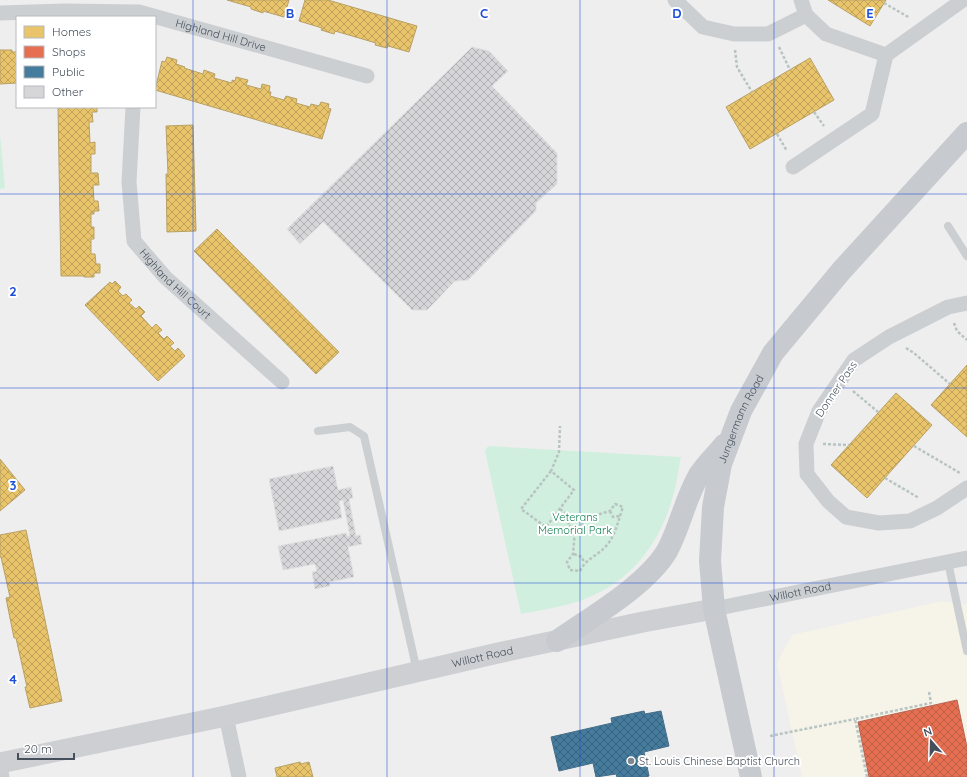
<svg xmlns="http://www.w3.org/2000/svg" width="967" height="777" viewBox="0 0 967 777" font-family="Quicksand,sans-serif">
  <defs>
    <pattern id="homes-cross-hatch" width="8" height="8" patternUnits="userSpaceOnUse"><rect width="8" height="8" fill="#e9c46a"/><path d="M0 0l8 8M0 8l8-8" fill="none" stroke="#bfa25a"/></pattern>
    <pattern id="shops-cross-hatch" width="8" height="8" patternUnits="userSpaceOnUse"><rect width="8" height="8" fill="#e76f51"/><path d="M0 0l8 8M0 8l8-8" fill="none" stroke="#bd5e46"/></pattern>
    <pattern id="public-cross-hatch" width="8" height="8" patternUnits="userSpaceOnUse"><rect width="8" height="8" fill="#457b9d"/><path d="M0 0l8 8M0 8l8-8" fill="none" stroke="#39627c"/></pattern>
    <pattern id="building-cross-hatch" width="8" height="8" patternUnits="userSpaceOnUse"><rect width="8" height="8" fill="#d6d6d9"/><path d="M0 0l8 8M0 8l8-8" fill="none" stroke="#afb0b3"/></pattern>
  </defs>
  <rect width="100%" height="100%" fill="#efeeee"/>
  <path fill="#f6f3e8" d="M942,601L967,605V777H802L777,663L792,635Z"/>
  <path fill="#d1efdf" d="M0,134L5,188L0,189Z
    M488,446L681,457C678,470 677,484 673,496C662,538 635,577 594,595C572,606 545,609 521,614L485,451Z"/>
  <path fill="url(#homes-cross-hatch)" stroke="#b8a166" d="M227,0H289L284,17L263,11V13L251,9V7Z
    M305,0H328L417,26L409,52L388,46L387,48L375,45L376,43L335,31L334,34L321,30L322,28L299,21Z
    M828,0H886L870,26Z
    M0,50H12V52H17V83L0,84Z
    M167,57L177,60L176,64L185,67L184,68L203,74L204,70L215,74L214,78L232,83V80L235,81L236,77L248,80L246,85L261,89L262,84L270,86L269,92H271L270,96L284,100L286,96L297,99L296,103L310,107L311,104L319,106L321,102L329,104L328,108L331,109L322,139L155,90L162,61L165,62Z
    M810,58L834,100L750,149L726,107Z
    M58,107H97V112H92L93,122H89L90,143L95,142V154H91V173H98L99,185H93L94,201H98L99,211H94V214H91V227H94V239H91V254H95L96,264H100V273H94V277H84V276H61Z
    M193,125L196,231L167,232L166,174H168L166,126Z
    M217,229L339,352L316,374L194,251Z
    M115,281L121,287L118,291L123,296L126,294L132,300L129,303L136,309L139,306L145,312L141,316L152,328L156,324L162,330L158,333L164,339L167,336L174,343L170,346L175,351L178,348L185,356L158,381L85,305L110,282L112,284Z
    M967,365V437L931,405Z
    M896,393L932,425L867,498L831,465Z
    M0,459L25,490L0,511Z
    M26,530L62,701L30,708L25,687H27L16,638H14L6,598L10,597L1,557H0V535Z
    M300,762L301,764L309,762L313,777H277L275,768Z"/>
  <path fill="url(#shops-cross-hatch)" stroke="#b66554" d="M957,700L967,747V777H869L858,722Z"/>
  <path fill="url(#public-cross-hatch)" stroke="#456e89" d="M644,711L645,714L661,711L669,746L644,752L649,776L646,777H617L616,774L596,777L593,763L559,771L551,737L612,723L611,718Z"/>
  <path fill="url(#building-cross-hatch)" stroke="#e0e0e1" d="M472,47L489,51L508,71L492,86L557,153V184L536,203V211L468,280L455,281L427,310H412L323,222L300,244L287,229Z
    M333,466L338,490L351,487L353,498L349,499L356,536L360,535L362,544L348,547L354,577L329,582L330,586L315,589L312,572L317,571L315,564L283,570L278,546L346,533L347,536H350L343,500L339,501L342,518L279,531L269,479Z"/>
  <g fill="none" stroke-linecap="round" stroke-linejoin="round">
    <path stroke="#b8c4c2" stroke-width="2.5" stroke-dasharray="3 2" stroke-linecap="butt" d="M884,3L910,18
      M779,47L790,70
      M735,50L737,67L752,92
      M814,112L824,126
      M777,134L787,151
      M954,323L957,331L967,340
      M906,348L914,353L950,384
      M853,391L878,412
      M823,444L849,445
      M914,446L960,473
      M551,471L521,509L546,527L574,490L551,471L559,452L560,426
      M885,478L919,498
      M560,509L570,517L578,514L583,519L610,511L615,504L623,507C618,521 616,534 607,545C598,556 586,558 580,571L570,570L567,562L573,554L575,530L568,525L570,517
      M610,511L613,517L620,516
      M575,530L582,528L583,519
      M574,554L582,557L584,563
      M770,736L855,719
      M867,777L855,719L931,703L929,692"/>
    <path stroke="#cccfd2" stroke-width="8" d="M948,226L967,256
      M318,431L350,427L364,436L417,671
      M948,562L967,651"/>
    <g stroke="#cccfd2" stroke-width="15">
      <path d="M675,0L703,27L734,34H768L806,15"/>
      <path d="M801,0L806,15L826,34L886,55L963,0"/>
      <path id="s1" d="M0,13L65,11L139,12L367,76"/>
      <path id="s2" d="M133,107L129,182L134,241L165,277L282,382"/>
      <path d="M793,167L872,114L886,55"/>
      <path d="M967,303L948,307L889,337L854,360L819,411L806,444L807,474L828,501L846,517L879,523L910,521L937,508L967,488"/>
      <path id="s3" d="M714,609L967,558"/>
      <path d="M226,716L239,777"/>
      <path d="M0,766L2,777"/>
    </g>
    <path stroke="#cdcfd3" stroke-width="21" id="s4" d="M0,763L226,716L498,653L643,622L714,609"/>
    <g stroke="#c7cacf" stroke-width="22">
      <path d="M557,641C591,617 646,586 667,551C680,527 685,499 699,475C706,464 716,455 724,445"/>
      <path id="s5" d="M751,777L714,609L710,561L713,507L721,464L741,411L773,353L842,270L967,133"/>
    </g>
  </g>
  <path fill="none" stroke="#1d4ed8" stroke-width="1" stroke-opacity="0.55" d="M193,0V777M387,0V777M580,0V777M774,0V777M0,194H967M0,388H967M0,583H967"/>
  <circle fill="#80878e" stroke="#fff" stroke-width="1.5" cx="631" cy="761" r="4"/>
  <g text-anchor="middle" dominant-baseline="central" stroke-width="4" stroke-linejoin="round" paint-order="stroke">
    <g font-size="11" fill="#454f5b" stroke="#fff">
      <text stroke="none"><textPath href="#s1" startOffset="224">Highland Hill Drive</textPath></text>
      <text stroke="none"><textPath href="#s2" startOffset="194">Highland Hill Court</textPath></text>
      <text transform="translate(836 389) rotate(-56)">Donner Pass</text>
      <text stroke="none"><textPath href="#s5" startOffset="367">Jungermann Road</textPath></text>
      <text stroke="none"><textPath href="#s3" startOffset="88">Willott Road</textPath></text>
      <text stroke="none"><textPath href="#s4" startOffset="494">Willott Road</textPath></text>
    </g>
    <g font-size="11" fill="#137f52" stroke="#fff">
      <text x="575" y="517">Veterans<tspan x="575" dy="13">Memorial Park</tspan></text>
    </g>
    <g font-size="11" fill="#454f5b" stroke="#fff" text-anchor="start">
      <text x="639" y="761">St. Louis Chinese Baptist Church</text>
    </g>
  </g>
  <g font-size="13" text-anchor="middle" font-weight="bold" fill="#1d4ed8" stroke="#fff" stroke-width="4" stroke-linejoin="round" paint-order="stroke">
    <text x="290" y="18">B</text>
    <text x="484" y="18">C</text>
    <text x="677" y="18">D</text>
    <text x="870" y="18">E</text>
    <text x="13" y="296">2</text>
    <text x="13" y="490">3</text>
    <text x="13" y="684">4</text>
  </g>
  <rect x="16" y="16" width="140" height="92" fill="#ffffff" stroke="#b5b9bd"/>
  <rect x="24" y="26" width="20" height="12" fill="#e9c46a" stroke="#b5b9bd"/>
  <text x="52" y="36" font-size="12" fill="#454f5b">Homes</text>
  <rect x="24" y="46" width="20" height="12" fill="#e76f51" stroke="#b5b9bd"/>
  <text x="52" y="56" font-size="12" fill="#454f5b">Shops</text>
  <rect x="24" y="66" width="20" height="12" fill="#457b9d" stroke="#b5b9bd"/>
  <text x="52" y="76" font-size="12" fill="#454f5b">Public</text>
  <rect x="24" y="86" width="20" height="12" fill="#d6d6d9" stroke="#b5b9bd"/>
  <text x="52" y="96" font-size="12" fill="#454f5b">Other</text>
  <g transform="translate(931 741) rotate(340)" stroke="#ffffff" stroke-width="3" paint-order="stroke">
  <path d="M0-3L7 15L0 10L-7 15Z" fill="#454f5b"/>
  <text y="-6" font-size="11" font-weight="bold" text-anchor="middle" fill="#454f5b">N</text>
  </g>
  <path d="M18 753v6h56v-6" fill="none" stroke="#454f5b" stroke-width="2"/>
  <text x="24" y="753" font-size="12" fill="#454f5b" stroke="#ffffff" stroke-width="3" paint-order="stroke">20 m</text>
</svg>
